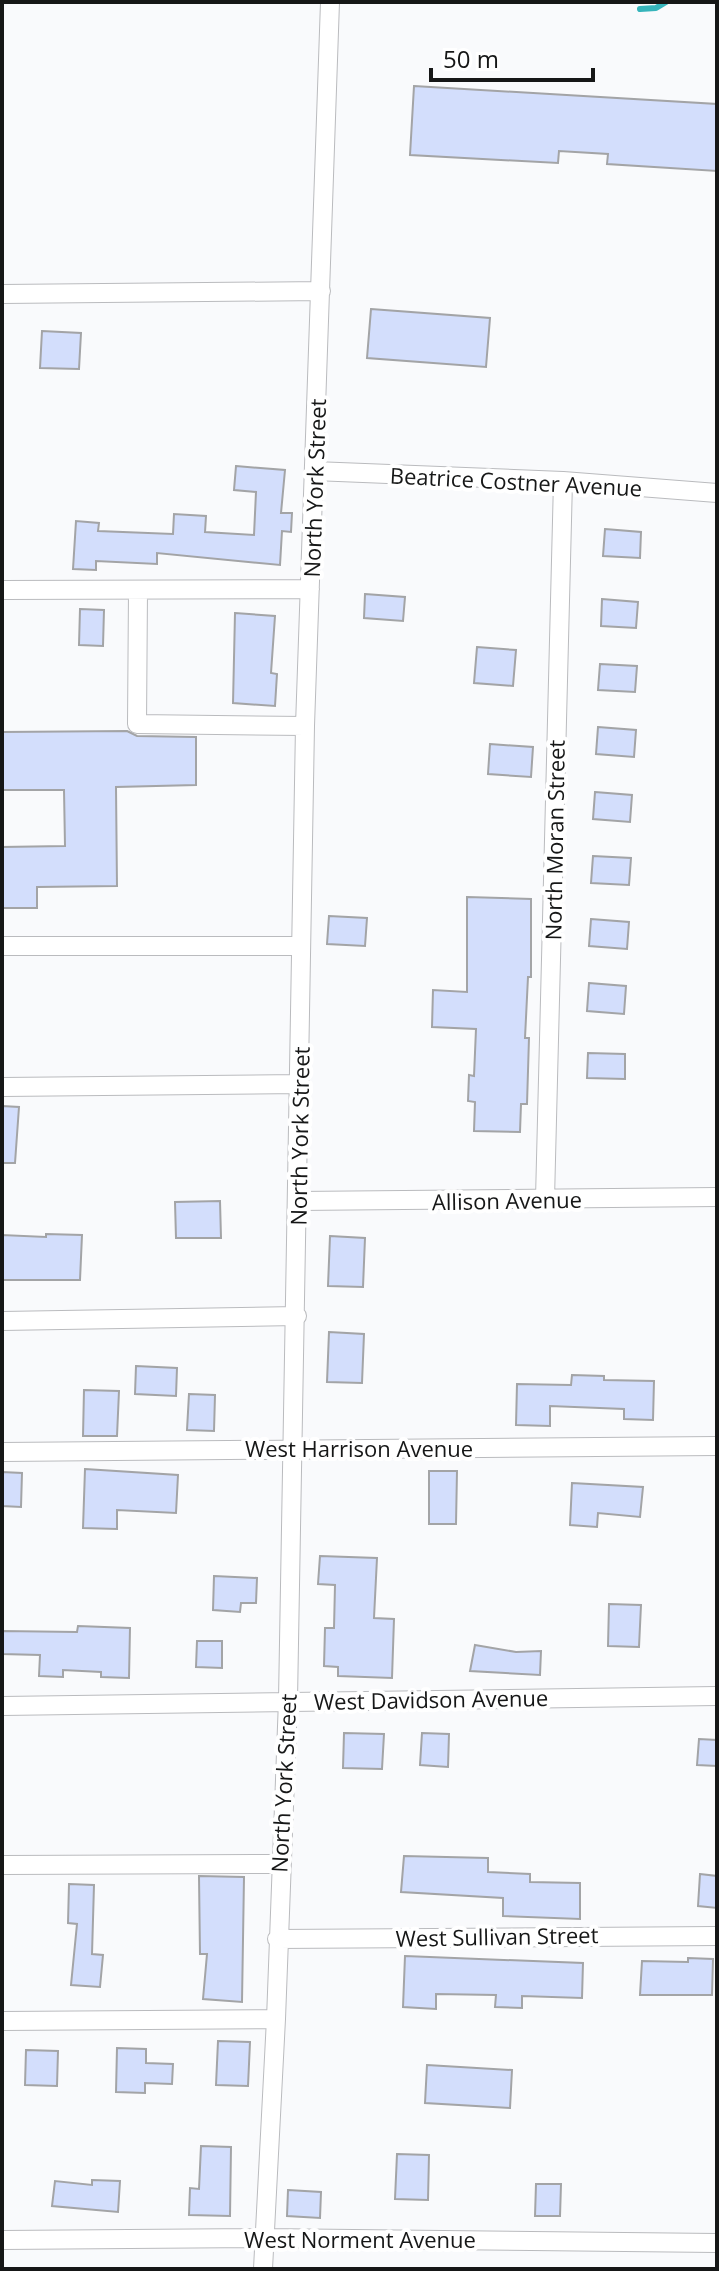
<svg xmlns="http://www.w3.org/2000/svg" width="719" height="2271" viewBox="0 0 719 2271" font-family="'Open Sans',sans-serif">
  <rect width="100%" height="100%" fill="#f9fafc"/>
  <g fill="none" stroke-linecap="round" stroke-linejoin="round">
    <path stroke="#36b4bb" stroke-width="6" d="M640,9L656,8L666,2"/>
  </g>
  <path fill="#d3defc" stroke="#a3a4a6" stroke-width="2" d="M414,86L717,104V171L607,164L608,154L559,151L558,163L410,155Z
    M371,309L490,318L486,367L367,358Z
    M42,331L81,333L79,369L40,368Z
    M236,466L285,470L281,513H292L291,532L282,531L280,565L157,553V564L96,561V570L73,569L76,521L99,523L98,531L173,534L174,514L206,516L205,532L254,535L256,492L234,490Z
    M605,529L641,532L640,558L603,556Z
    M365,594L405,597L403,621L364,618Z
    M602,599L638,602L636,628L601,626Z
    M80,609L104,610L103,646L79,645Z
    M235,613L275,616L271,673L277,674L275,706L233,703Z
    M477,647L516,650L513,686L474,683Z
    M600,664L637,666L635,692L598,690Z
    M598,727L636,730L634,757L596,754Z
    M127,731L137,736L196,737V785L116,787L117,886L37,887V908H2V847L65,846L64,790H2V732Z
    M490,744L533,747L531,777L488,774Z
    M595,792L632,795L630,822L593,819Z
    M593,856L631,858L629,885L591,883Z
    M467,897L531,899V977H528L525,1038H529L527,1104H521L520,1132L474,1131L475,1102L468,1101L469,1075L474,1076L476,1029L432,1027L433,990L467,992Z
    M329,916L367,918L365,946L327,944Z
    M591,919L629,922L627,949L589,946Z
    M589,983L626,986L624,1014L587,1011Z
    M588,1053L625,1054V1079L587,1078Z
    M2,1106L19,1107L15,1163H2Z
    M220,1201L221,1238H176L175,1202Z
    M46,1234L82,1235L80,1280H2V1235L46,1237Z
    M330,1236L365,1238L363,1287L328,1286Z
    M329,1332L364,1334L362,1383L327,1382Z
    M136,1366L177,1368L176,1396L135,1394Z
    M572,1375L604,1376V1380L654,1381L653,1420L624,1419V1409L550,1406V1426L516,1425L517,1384L571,1385Z
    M84,1390L119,1391L117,1436H83Z
    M189,1394L215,1395L214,1431L187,1430Z
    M85,1469L178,1475L176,1513L117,1510V1529L83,1528Z
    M429,1471H457L456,1524H429Z
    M2,1472L22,1473L21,1507L2,1506Z
    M572,1483L643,1487L640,1517L598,1513L597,1527L570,1525Z
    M320,1556L377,1558L374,1618L394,1619L392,1678L338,1676V1667L324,1666L325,1628H334L335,1585L318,1584Z
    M214,1576L257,1578L256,1603H241L240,1612L213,1610Z
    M609,1604L641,1605L639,1647L608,1646Z
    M78,1626L130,1628L129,1678L101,1677V1672L63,1670V1677L39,1676L40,1655L2,1654V1631L77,1632Z
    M197,1641H222V1668L196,1667Z
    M475,1645L516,1652L541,1651L540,1675L470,1671Z
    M344,1733L384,1734L382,1769L343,1768Z
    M422,1733L449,1734L448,1767L420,1765Z
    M699,1739L717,1740V1766L697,1765Z
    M404,1856L488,1858V1872L530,1874V1882L580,1883V1919L503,1916V1898L401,1892Z
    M700,1874L717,1876V1908L698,1906Z
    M199,1876L244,1877L242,2002L203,1999L207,1954H200Z
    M69,1884L94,1885L92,1954L103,1955L100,1987L71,1985L77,1924L68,1923Z
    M405,1956L583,1963L582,1998L522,1996V2008L495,2007L496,1995L436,1994V2009L403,2007Z
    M688,1958L713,1959L712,1995H640L642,1961L688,1962Z
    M218,2041L250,2042L248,2086L216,2085Z
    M117,2048L146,2049V2063L173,2064L172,2084L145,2083V2093L116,2092Z
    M26,2050L58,2051L57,2086L25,2085Z
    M427,2065L512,2070L510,2108L425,2103Z
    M201,2146L231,2147L230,2216L189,2215L190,2188L199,2189Z
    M397,2154L429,2155L428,2200L395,2199Z
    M92,2180L120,2181L118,2212L52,2206L55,2181L92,2185Z
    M536,2184H561L560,2216H535Z
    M288,2190L321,2192L320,2218L287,2216Z"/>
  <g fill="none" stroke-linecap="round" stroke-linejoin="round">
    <g stroke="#babbbe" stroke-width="20">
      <path id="minor" d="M2,294L321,291
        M314,471L563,481L717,493
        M2,590L310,589
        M138,591L137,724L305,726
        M2,946H301
        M2,1087L300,1084
        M545,1199L563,481
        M298,1201L717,1197
        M2,1321L297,1316
        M2,1452L717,1446
        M2,1706L717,1696
        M2,1865L280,1864
        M277,1939L717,1936
        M2,2021L276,2019
        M2,2240L264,2238L717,2243
        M263,2269L276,2019L288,1700L305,726L330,2"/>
    </g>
    <use href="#minor" stroke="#fff" stroke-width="18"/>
  </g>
  <g text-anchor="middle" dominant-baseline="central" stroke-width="8" stroke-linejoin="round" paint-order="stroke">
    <g font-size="22" fill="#161717" stroke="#fff">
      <text transform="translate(516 481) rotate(3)">Beatrice Costner Avenue</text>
      <text transform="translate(314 488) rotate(-88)">North York Street</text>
      <text transform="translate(554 840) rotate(-89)">North Moran Street</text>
      <text transform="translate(299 1136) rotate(-89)">North York Street</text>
      <text transform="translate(507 1200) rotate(-1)">Allison Avenue</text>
      <text x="359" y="1448">West Harrison Avenue</text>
      <text transform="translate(431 1699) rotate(-1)">West Davidson Avenue</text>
      <text transform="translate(283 1783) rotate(-87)">North York Street</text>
      <text transform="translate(497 1936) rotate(-1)">West Sullivan Street</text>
      <text x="360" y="2239">West Norment Avenue</text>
    </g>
  </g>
  <rect width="719" height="2271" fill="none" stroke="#161717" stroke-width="8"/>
  <path d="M431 68v12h162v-12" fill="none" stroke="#161717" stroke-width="4"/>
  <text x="443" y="68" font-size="24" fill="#161717" stroke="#ffffff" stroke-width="6" paint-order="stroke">50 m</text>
</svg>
